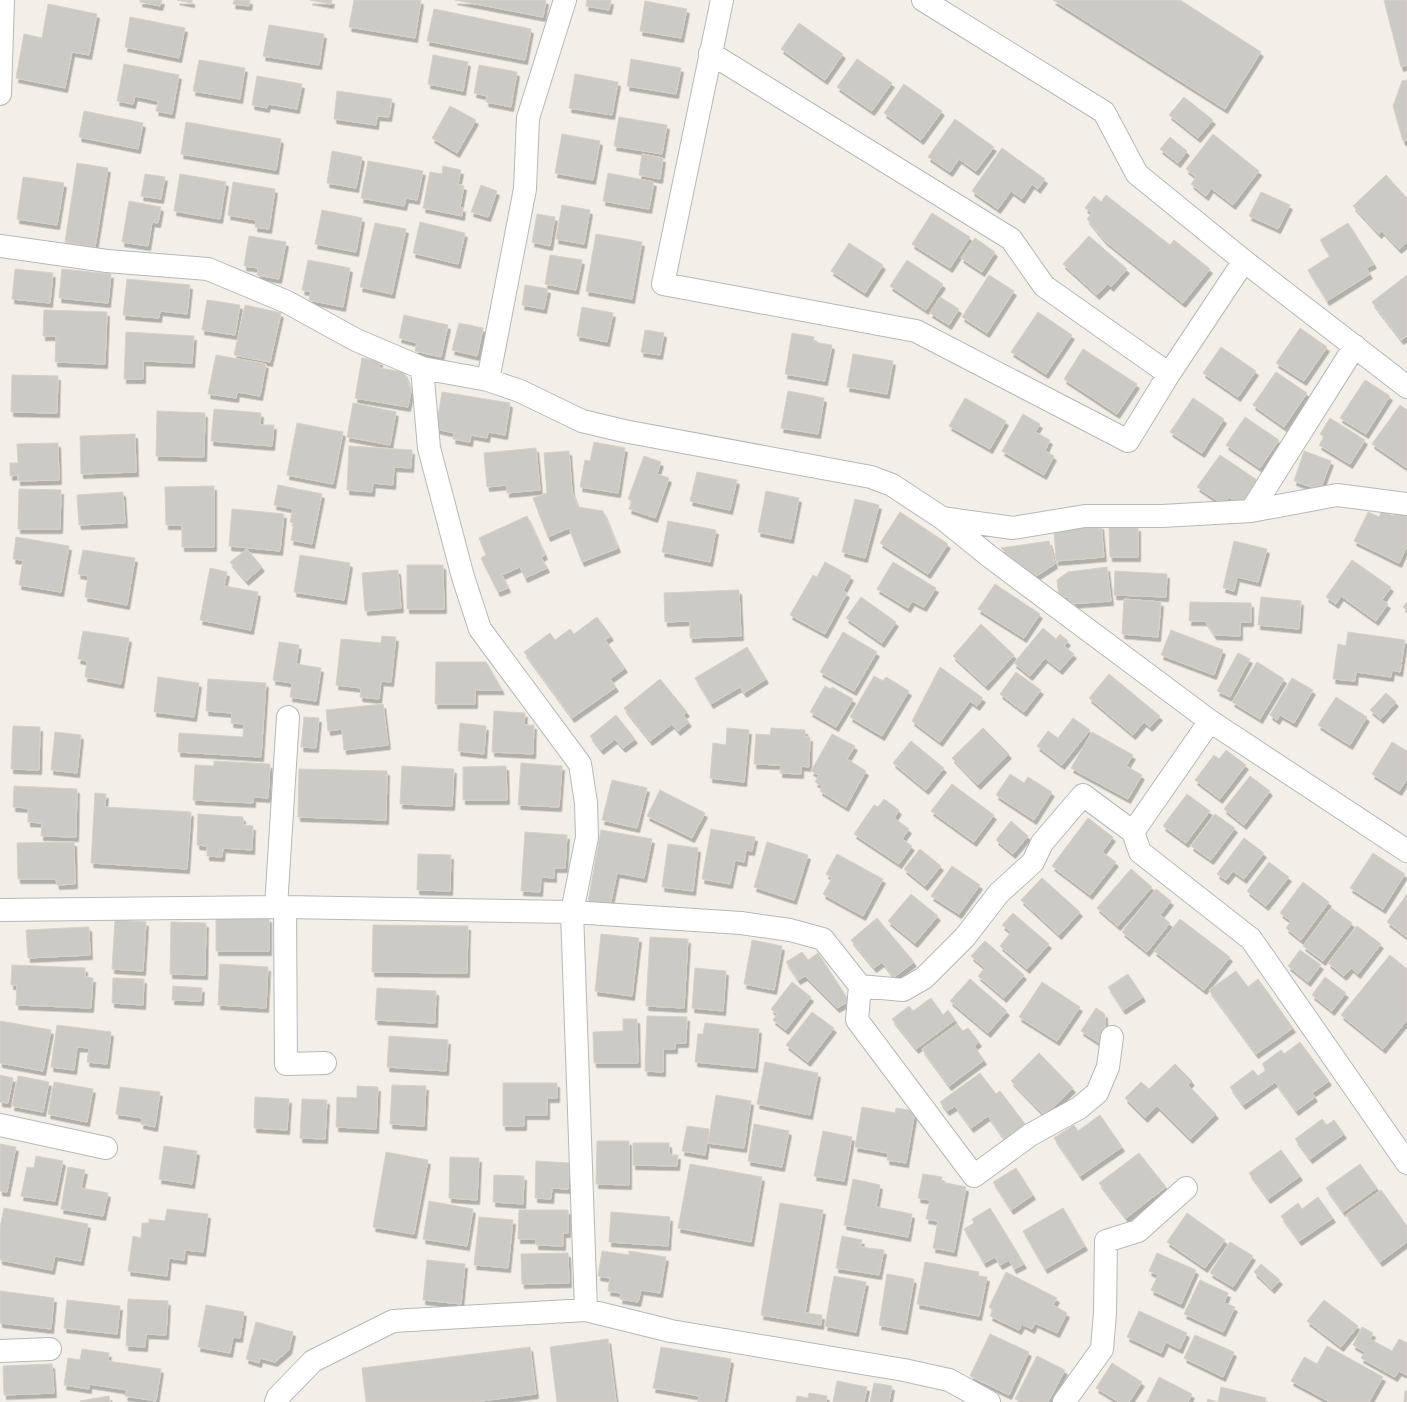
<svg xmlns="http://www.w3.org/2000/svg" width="1407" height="1402" viewBox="0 0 1407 1402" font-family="'Varela Round',sans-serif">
  <defs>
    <filter id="shadow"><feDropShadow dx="2.5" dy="4.5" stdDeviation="0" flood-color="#0004"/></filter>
  </defs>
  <rect width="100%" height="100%" fill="#f1efe8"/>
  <path fill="#cccac5" stroke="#d6d1c6" filter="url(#shadow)" d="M140,0H162L160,6L140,2Z
    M177,0H192V3Z
    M234,0H250L249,6L233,4Z
    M310,0H332L331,4Z
    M354,0H421L415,38L349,27Z
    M455,0H546L543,17Z
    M587,0H611L609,10L586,6Z
    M1053,0H1180L1261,52L1225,109Z
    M1384,0H1407V65L1401,67Z
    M645,1L687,9L681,38L640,31Z
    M48,4L97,14L89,55L72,52L65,88L16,78L24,34L42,38Z
    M434,9L531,29L525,60L427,41Z
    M130,17L185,28L179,58L125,47Z
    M799,23L843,54L825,80L781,49Z
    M269,25L324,34L319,65L263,56Z
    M433,55L468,62L463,91L428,84Z
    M631,59L681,68L676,94L627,86Z
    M857,59L892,83L872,111L837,87Z
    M199,60L245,68L240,99L193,91Z
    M124,64L179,75L172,114L156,111L158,101L135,96L133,104L117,101Z
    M479,65L517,72L511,107L486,102L487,96L474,93Z
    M575,74L618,82L612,115L569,108Z
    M257,76L302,84L297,109L268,104L267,108L252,105Z
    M1407,80V140L1403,141L1393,106L1402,81Z
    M904,84L942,111L921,140L884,113Z
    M337,91L392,99L389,117L377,116L376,125L334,119Z
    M1184,97L1213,120L1198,138L1169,115Z
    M450,106L476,120L457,153L432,138Z
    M84,111L143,123L138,149L79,137Z
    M619,117L667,125L662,154L614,146Z
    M955,119L994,147L976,171L959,159L950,172L928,157Z
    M186,122L281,139L276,170L181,154Z
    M562,134L600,141L593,180L555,173Z
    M1213,134L1259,171L1233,205L1211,188L1206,196L1191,184L1196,177L1186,169Z
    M1170,137L1187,151L1178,163L1160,149Z
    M1002,148L1045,179L1038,189L1032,184L1022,199L1011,191L998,209L972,191Z
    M332,151L362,157L356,188L327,183Z
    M642,154L663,158L660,179L639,175Z
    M368,161L423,171L417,200L406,198L404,206L361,198Z
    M77,163L108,168L95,247L65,242Z
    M443,166L461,170L458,184L464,186L460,207L463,208L462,216L423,208L430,172L442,174Z
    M608,173L654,182L649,209L603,201Z
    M145,174L165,177L161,199L141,196Z
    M180,174L226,182L220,219L174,211Z
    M1386,175L1407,198V242L1399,249L1382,231L1379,234L1353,206Z
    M23,177L64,183L57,225L17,219Z
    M233,182L275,189L269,229L255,227L256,220L228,215Z
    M481,185L497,191L488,217L471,212Z
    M1261,192L1290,205L1278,229L1249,216Z
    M1106,195L1170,245L1174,240L1210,269L1183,303L1105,241L1087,219L1092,213L1085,208L1094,196L1101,202Z
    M129,201L161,207L158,223L152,222L148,246L122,242Z
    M562,205L590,210L584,244L556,239Z
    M322,210L362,218L356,252L315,244Z
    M932,213L970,237L950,268L912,244Z
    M537,214L555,217L550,246L532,242Z
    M420,222L465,233L458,264L413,253Z
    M375,223L406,229L392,294L360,287Z
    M1348,223L1374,264L1366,268L1370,274L1327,301L1308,270L1330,256L1320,240Z
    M596,234L642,242L632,299L586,291Z
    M249,236L286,242L279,279L257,275L258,268L244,266Z
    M1089,236L1127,269L1111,287L1108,284L1097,295L1063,264Z
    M975,238L995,252L982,272L961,258Z
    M849,243L883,265L865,293L831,271Z
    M550,255L582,260L576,290L545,284Z
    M308,260L350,268L343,307L309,300L311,292L302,290Z
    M907,260L943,284L926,310L890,286Z
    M15,269L53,273L50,303L12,299Z
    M62,269L111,274L108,303L59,298Z
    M989,275L1014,291L987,333L962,317Z
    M1407,275V336L1401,340L1372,302Z
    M127,279L190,285L187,314L160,311L159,318L123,315Z
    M525,285L548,289L544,309L522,305Z
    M940,297L959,309L949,325L930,313Z
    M207,300L240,305L235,335L202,330Z
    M245,305L281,313L270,362L234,355Z
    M582,307L613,313L607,342L577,336Z
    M44,310L107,312L105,364L55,362L56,336H43Z
    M1038,312L1072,335L1046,374L1011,352Z
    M404,315L448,325L441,357L415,351L417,343L399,338Z
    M459,323L483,328L477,356L452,350Z
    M1300,328L1327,347L1304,381L1276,363Z
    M645,330L664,333L660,355L641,352Z
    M126,332L194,336L192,363L143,361V379H124Z
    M792,333L814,337L813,342L832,345L825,381L785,374Z
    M1221,347L1256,371L1238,397L1203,373Z
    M1083,349L1137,384L1117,414L1064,379Z
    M853,354L893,361L887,394L847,387Z
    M216,355L266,364L260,396L237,392L236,398L208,394Z
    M362,358L380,361L379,368L404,372L411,391L408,407L355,398Z
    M1276,372L1307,393L1284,427L1253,405Z
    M12,375L58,376L57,413L11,412Z
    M1365,380L1390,396L1366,434L1340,418Z
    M788,391L824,398L818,434L781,428Z
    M442,392L510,403L505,435L488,432L487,438L471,435L470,442L453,439L454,433L436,429Z
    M965,398L1006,421L990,449L949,426Z
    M1193,398L1224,419L1202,453L1170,432Z
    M353,403L396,412L390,445L347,437Z
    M1400,405L1407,410V468L1372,444Z
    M214,409L261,413L260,425H274L272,446L211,441Z
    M157,411L205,413L204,457L156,456Z
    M1023,414L1040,424L1035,432L1050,440L1045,451L1054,456L1044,475L1002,451Z
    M1245,417L1279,440L1260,468L1226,445Z
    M1330,418L1365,440L1350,464L1319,445L1324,437L1320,434Z
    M297,423L343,432L333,484L287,475Z
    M135,434L136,472L81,474L80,436Z
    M594,442L625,448L618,493L580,487L585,460L590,461Z
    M58,443L59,480L18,481V475L10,476V463H18L17,444Z
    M349,446L412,450L411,468L394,467L393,485L373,483L372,492L347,490Z
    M536,448L540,490L507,493V485L487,487L484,453Z
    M569,451L572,492L578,507L603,511L618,548L582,562L569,528L548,537L533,498L547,493L544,453Z
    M1304,451L1331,461L1320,490L1294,481Z
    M1220,455L1257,480L1240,505L1229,497L1224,505L1197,487Z
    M644,456L661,462L657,474L669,478L655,518L629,509L632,501L628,499Z
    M697,472L737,480L730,510L690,501Z
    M278,485L322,494L312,544L291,540L294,523L290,522L293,509L274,505Z
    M214,486V547H182V525H166L165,487Z
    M19,489L61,490L60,529H18Z
    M766,491L799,498L791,539L758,532Z
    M123,492L125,523L79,525L77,495Z
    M855,499L879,505L865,558L842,552Z
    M1397,507L1407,512V546L1399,563L1354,541L1368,512L1379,517L1382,511L1393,516Z
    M232,509L284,514L280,551L229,546Z
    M900,512L948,544L928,574L880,543Z
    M527,516L545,555L541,557L547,568L525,578L520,567L502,575L508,588L498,592L481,558L486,555L479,538Z
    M668,521L716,530L710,562L662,552Z
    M1101,525L1104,557L1056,561L1054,529Z
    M1109,527H1138V557H1110Z
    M16,537L69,546L61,592L19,585L23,560L13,559Z
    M1049,541L1055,564L1033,578L1001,548Z
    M1234,541L1267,549L1258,582L1237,577L1234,591L1223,588Z
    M247,549L262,567L246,581L230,562Z
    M83,550L135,558L127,605L85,597L88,576L78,574Z
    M300,555L350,563L344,600L294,592Z
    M1352,560L1391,587L1382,600L1388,604L1376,621L1341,596L1336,604L1326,597Z
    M825,562L851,576L843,591L847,593L825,634L790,615L813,575L817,577Z
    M893,562L936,588L924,607L912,601L908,608L877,589Z
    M407,565H443L444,609H407Z
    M1107,567L1111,601L1069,604V597L1059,598L1057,580L1068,572Z
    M210,568L227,572L224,586L258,592L251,630L200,620Z
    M398,570L401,608L365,611L362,573Z
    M1115,571L1167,574L1166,597L1114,595Z
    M995,584L1040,614L1024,638L978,609Z
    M739,590L741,636L690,638V621L665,622L664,593Z
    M861,597L896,622L882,643L846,618Z
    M1261,597L1301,601L1299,629L1258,625Z
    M1124,599L1161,602L1158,637L1122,634Z
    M1190,602L1251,603V622H1240V636L1214,635L1205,621H1189Z
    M1407,602V610L1403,607Z
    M597,617L611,636L605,640L625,668L610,679L616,687L572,718L524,652L550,633L555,640L570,629L574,634Z
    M981,624L1014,655L986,686L953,656Z
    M1043,628L1056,639L1060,634L1068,641L1064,646L1074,654L1060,670L1045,658L1030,676L1014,663Z
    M1171,630L1223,650L1214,675L1161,655Z
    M83,631L129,638L121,684L85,677L87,661L78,659Z
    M843,632L877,652L854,691L820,672Z
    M1348,632L1405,640L1400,672L1392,670L1391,677L1356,672L1355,681L1333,679L1338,644L1346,646Z
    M382,636L396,637L391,682L381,681L379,699L360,697L361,688L336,685L341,639L381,643Z
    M279,642L299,645L296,664L321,668L316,701L290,697L292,683L273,680Z
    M747,647L766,679L744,693L740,687L711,704L695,678Z
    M1238,653L1250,659L1230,697L1217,691Z
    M436,662H486L502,690H475V704H435Z
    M1257,662L1284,679L1260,719L1232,702Z
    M940,667L983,698L977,706L970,701L940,742L912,721Z
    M1016,672L1041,690L1024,712L1000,694Z
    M1109,674L1160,716L1150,727L1144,722L1133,735L1089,698Z
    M874,676L883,681L886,677L909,691L882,736L850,717Z
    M158,677L199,683L194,717L154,712Z
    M1292,678L1313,690L1294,723L1280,715L1277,720L1270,715Z
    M208,679L266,683L261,757L178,752L179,733L243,737L244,724L231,723L232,713L206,711Z
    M660,679L687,712L683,715L689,722L678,731L672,724L650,741L624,708Z
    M825,686L830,689L832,687L853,699L836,727L810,712Z
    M1386,693L1396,702L1381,719L1370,710Z
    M1336,697L1367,717L1350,745L1318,725Z
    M383,704L388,745L344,750L342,729L328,731L326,710Z
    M494,711L525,713L524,725H534L533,754L492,752Z
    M616,715L635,739L623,748L615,739L601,750L590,736Z
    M304,717L319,718L316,748L301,747Z
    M1073,718L1090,730L1062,765L1037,746L1048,731L1058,738Z
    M460,723L486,726L484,754L458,751Z
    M13,726L40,727L39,770L11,769Z
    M727,728L749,730L744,782L710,778L713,743L726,745Z
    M771,728L805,730V737H810L809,767L801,766V774L780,773L781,765L754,764L756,734L770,735Z
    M983,728L1009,754L978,785L952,758Z
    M55,732L81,735L77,773L51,770Z
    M1092,732L1133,755L1126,766L1142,775L1128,799L1071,768Z
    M832,734L855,746L847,759L866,771L846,807L820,791L822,786L815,782L819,775L811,771Z
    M911,741L944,768L926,790L893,763Z
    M1392,742L1407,751V779L1399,791L1372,774Z
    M1226,750L1246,765L1220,799L1195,780L1214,755L1219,759Z
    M214,761L270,764L268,798L253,797V803L193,800L195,765L214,766Z
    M521,763L562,766L559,807L518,805Z
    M402,766L454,769L452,806L400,804Z
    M506,766L507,800H463V767Z
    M299,769L387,771L386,820L298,817Z
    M1010,774L1024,783L1028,777L1052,792L1034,820L996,795Z
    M1250,776L1270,791L1244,825L1224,809Z
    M612,780L647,788L637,828L602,820Z
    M952,784L994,815L974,842L931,811Z
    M14,786L77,789L76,837L41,836L42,823L28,822V808L13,807Z
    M660,790L705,813L692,838L647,816Z
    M95,793L106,794L105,807L191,812L187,869L91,863Z
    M1187,794L1210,811L1186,843L1163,826Z
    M884,799L899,810L894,818L909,829L902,839L912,846L899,864L854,834L874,805L878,807Z
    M198,814L243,817V825L253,826L252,850L223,848L222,857L207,856V846L197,845Z
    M1215,814L1235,828L1211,860L1191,846Z
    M1088,818L1113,837L1102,852L1116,862L1090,895L1052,866Z
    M1011,821L1028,836L1013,854L996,840Z
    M711,829L755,837L752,851L746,850L744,862L735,860L730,884L702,879Z
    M601,830L652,839L644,878L617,873L610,906L588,902Z
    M525,832L567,835L565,868H554V878L541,877L540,892L521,891Z
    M1244,838L1264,853L1244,879L1233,871L1226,880L1217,874Z
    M74,842L75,884L57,885L56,879H18L17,843Z
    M767,842L808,855L794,900L754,887Z
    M668,844L698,848L693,891L662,887Z
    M920,849L941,866L925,886L904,869Z
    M1373,853L1405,874L1383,909L1350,888Z
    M418,854L451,855L450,891L417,890Z
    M837,854L883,879L863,916L823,894L832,878L826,874Z
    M1269,862L1289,877L1266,906L1247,891Z
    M952,866L980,885L959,914L931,896Z
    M1131,869L1152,887L1118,926L1097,908Z
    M1042,878L1080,912L1059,935L1021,900Z
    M1303,882L1329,902L1301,940L1286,928L1291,921L1280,913Z
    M1156,889L1171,901L1160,915L1170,923L1147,952L1122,932Z
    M911,894L938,916L915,943L888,921Z
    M1407,894V937L1387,922Z
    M1331,908L1352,923L1323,961L1303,946Z
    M1013,913L1049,944L1027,969L1000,946L1011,932L1002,925Z
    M216,917L269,918V951H216Z
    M877,918L914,962L894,977L882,962L874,968L851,940Z
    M1180,919L1230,957L1204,990L1154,951Z
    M115,920L146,922L143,971L112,969Z
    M171,922L206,923L205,975L170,974Z
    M373,925L468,926L467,973L372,972Z
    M1357,926L1381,944L1358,974L1351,968L1344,976L1328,963Z
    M89,927L90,955L28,958L26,930Z
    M601,934L639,938L632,996L595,991Z
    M650,937L688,939L684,1008L646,1006Z
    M752,940L782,946L774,990L744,984Z
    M985,941L1024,975L1004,998L978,976L985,968L971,956Z
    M1300,950L1321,965L1308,982L1288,966Z
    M802,952L808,960L818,953L849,1001L837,1008L805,976L798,980L786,962Z
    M1390,955L1407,969V1020L1383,1049L1341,1015Z
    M220,964L268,967L266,1008L218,1005Z
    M12,965L85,968V977L93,978L91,1008L16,1005L17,985H11Z
    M695,968L726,971L723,1011L692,1008Z
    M1236,971L1248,987L1258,979L1293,1028L1256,1054L1209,990Z
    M1128,974L1143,997L1123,1010L1108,987Z
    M1325,977L1346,993L1332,1011L1312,995Z
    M113,978L144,979L143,1005L112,1003Z
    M970,979L1007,1011L988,1033L950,1001Z
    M792,982L811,997L786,1030L773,1020L777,1014L771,1009Z
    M1042,982L1080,1007L1057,1041L1019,1017Z
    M173,986L202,988L201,1001L172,1000Z
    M377,988L436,991L435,1023L375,1020Z
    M931,998L943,1015L948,1010L955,1020L916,1049L892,1019L909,1006L913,1011Z
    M1096,1008L1105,1014V1037L1101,1044L1081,1031Z
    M812,1012L834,1028L808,1062L786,1045Z
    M647,1016L687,1017L686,1043H675V1049H663V1072L645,1071Z
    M623,1019H637L638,1063H594L593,1032L623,1031Z
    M0,1021L51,1030L43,1071L0,1063Z
    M705,1023L759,1029L755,1068L695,1062L698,1034H703Z
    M957,1024L963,1031L968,1028L979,1042L974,1046L984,1060L949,1086L922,1049Z
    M57,1025L111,1032L107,1064L87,1062L89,1048L77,1047L74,1070L51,1067Z
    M389,1036L448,1040L446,1071L387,1067Z
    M1300,1042L1329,1081L1312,1093L1315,1097L1296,1111L1275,1082L1243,1105L1230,1087L1253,1070L1258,1076L1266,1070L1262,1064L1281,1050L1284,1054Z
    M1039,1053L1073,1088L1045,1116L1011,1081Z
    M765,1062L818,1073L810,1115L757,1104Z
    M1175,1064L1192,1081L1188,1085L1216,1114L1190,1139L1157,1106L1145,1118L1125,1098L1141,1082L1149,1089Z
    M980,1073L996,1094L1000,1091L1026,1125L1005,1140L988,1116L971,1128L955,1106L947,1111L940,1102Z
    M0,1075L13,1078L8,1103L0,1102Z
    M18,1076L49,1082L43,1112L12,1106Z
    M54,1082L93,1089L87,1122L48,1114Z
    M503,1083H557V1098H547V1115H524V1126H503Z
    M392,1085L426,1086L424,1126L390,1124Z
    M357,1086L378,1087L376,1129L336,1127L337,1097L357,1098Z
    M120,1087L160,1092L155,1127L141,1124L142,1118L116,1114Z
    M716,1095L751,1101L744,1148L708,1143Z
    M255,1097L289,1099L287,1130L254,1128Z
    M302,1099L327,1100L325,1139L300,1138Z
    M862,1107L895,1113L896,1108L915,1111L906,1163L887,1160L888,1153L855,1147Z
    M1100,1115L1122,1147L1080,1176L1054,1138L1074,1125L1078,1131Z
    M1322,1119L1327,1125L1334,1120L1344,1134L1310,1159L1295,1139Z
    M754,1124L789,1131L782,1167L748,1161Z
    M687,1126L709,1129L705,1155L682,1151Z
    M823,1131L852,1137L844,1181L814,1176Z
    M597,1141H629V1185L596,1184Z
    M633,1143H669V1155H678L677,1166L633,1165Z
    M0,1144L16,1147L7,1192L0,1191Z
    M164,1146L197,1151L192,1184L159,1179Z
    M1281,1150L1300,1176L1268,1199L1249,1173Z
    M386,1152L428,1160L414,1234L373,1227Z
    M1139,1153L1166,1187L1126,1218L1099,1183Z
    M36,1156L63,1161L55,1201L21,1196L27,1167L34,1168Z
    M450,1157L479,1158L477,1200L449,1198Z
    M536,1161L569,1163L568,1189L552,1188L551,1199L535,1198Z
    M690,1164L762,1177L751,1242L678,1228Z
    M1360,1164L1377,1188L1343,1212L1326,1188Z
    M68,1167L85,1170L81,1188L108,1193L103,1216L61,1209Z
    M1016,1168L1033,1195L1011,1210L993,1182Z
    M923,1174L942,1177L941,1182L966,1187L954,1252L933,1248L938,1221L926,1219L930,1200L918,1198Z
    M494,1175L524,1176L523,1204L493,1202Z
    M853,1179L880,1185L876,1207L912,1214L908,1237L844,1225Z
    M1381,1190L1407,1226V1242L1380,1262L1346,1215Z
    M1318,1197L1333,1218L1299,1241L1281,1216L1298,1203L1302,1209Z
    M429,1201L473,1209L467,1246L423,1239Z
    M780,1203L823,1210L805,1313L822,1315L821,1325L761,1315Z
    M4,1208L88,1224L81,1261L55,1256L52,1270L0,1260V1228Z
    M990,1208L1024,1264L1014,1269L1009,1260L1000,1265L995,1257L984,1263L964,1229L974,1223L972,1219Z
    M1063,1208L1085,1246L1045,1269L1023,1231Z
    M167,1209L208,1214L203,1252L185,1250L184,1260L169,1258L167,1276L128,1271L133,1236L141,1238L142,1223H149V1219L165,1221Z
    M519,1210H568V1233H563V1246L536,1245V1239H518Z
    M611,1212L670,1217L668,1246L609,1242Z
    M1187,1213L1225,1240L1205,1268L1167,1242Z
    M479,1217L513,1220L508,1268L474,1265Z
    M842,1236L862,1240L860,1247L884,1250L879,1275L836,1268Z
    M1230,1242L1253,1256L1233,1287L1210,1273Z
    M602,1251L629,1255V1251L666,1257L660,1293L641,1290L638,1302L620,1299L621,1293L608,1291L610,1278L598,1276Z
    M568,1253L569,1283L522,1284L521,1254Z
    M1157,1253L1196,1270L1181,1304L1151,1290L1158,1275L1149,1271Z
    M427,1260L465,1264L461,1304L423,1300Z
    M925,1262L979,1272L978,1276L987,1277L979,1316L917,1304Z
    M1261,1264L1280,1280L1272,1289L1254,1272Z
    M1006,1272L1057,1298L1053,1305L1067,1313L1057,1333L1035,1323L1032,1329L1022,1324L1019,1330L990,1316L993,1310L989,1307Z
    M887,1274L914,1279L905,1330L879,1325Z
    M834,1276L866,1282L856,1332L825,1326Z
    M1200,1280L1228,1293L1224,1303L1235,1307L1223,1332L1184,1314Z
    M0,1291L54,1298L51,1329L0,1323Z
    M128,1299L168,1301L166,1335L146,1334L145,1347L126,1346Z
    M67,1300L120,1306L117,1334L64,1328Z
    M1324,1300L1358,1326L1341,1347L1307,1321Z
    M206,1305L244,1312L240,1338L233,1337L230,1353L198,1347Z
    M1139,1311L1187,1333L1180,1349L1166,1342L1161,1353L1127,1337Z
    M256,1322L293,1332L289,1350L275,1362L260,1358L259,1363L246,1359Z
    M1362,1327L1373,1333L1370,1339L1392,1351L1399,1339L1407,1343V1375L1399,1371L1395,1377L1361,1358L1365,1352L1353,1345Z
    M990,1334L1029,1352L1009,1395L970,1376Z
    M1195,1335L1234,1352L1223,1377L1184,1358Z
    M608,1339L616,1402H557L550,1347Z
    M1327,1346L1383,1377L1369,1402H1330L1291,1381L1304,1357L1317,1364Z
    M530,1347L536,1394L473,1402H366L362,1368Z
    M661,1347L731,1359L724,1402H698L699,1396L653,1388Z
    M82,1349L109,1353L108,1361L161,1369L156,1401L125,1396L127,1390L89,1384V1389L64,1385L68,1358L80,1360Z
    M1037,1356L1065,1370L1048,1402H1021L1015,1399Z
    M1112,1363L1142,1382L1129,1402H1119L1096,1388Z
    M52,1364L54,1393L4,1395L3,1366Z
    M1159,1377L1192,1394L1188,1402H1147Z
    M837,1381L867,1387L864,1402H833Z
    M874,1383L892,1386L889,1402H870Z
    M1221,1387L1266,1398L1265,1402H1207L1208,1399L1218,1402Z
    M1405,1391H1407V1402H1404Z
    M809,1393L827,1396L826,1402H796L797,1396L808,1398Z
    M109,1396L110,1402H81L80,1401Z"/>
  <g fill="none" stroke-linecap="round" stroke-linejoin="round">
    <g stroke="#b5b8bc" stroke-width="24">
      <path id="minor" d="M722,0L663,284L916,331L1128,441L1169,374L1244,261
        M923,0L1104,112L1137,174L1244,261L1407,387
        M710,53L1011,239L1044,286L1169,374
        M0,94L3,0
        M0,246L107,261L208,269L287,302L356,340L422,368L488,380L520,391L582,421L624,431L871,477L892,485L942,518L989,556L1210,721L1407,851
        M422,368L429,448L463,577L480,629L580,764L586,803L587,837L572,912L586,1310
        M488,380L525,189L528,118L565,0
        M1251,511L1355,346
        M942,518L1013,528L1085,516H1162L1251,511L1337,495L1407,504
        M1133,832L1210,721
        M276,907L288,717
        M285,907L286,1064L325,1063
        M0,910L285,907L572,912L741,923L790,930L823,939L860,986L857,1020L974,1176L1030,1135L1079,1108L1097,1093L1108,1067L1112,1037
        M860,986L903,990L924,978L965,937L999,893L1033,862L1042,843L1083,795L1133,832L1140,852L1251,939L1407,1163
        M0,1125L106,1148
        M0,1351L50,1349
        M276,1402L278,1397L313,1361L393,1321L586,1310L671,1331L904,1370L949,1380L989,1402
        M1064,1402L1102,1349L1105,1313L1106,1241L1138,1231L1186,1188"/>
    </g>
    <use href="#minor" stroke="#fff" stroke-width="22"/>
  </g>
</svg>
